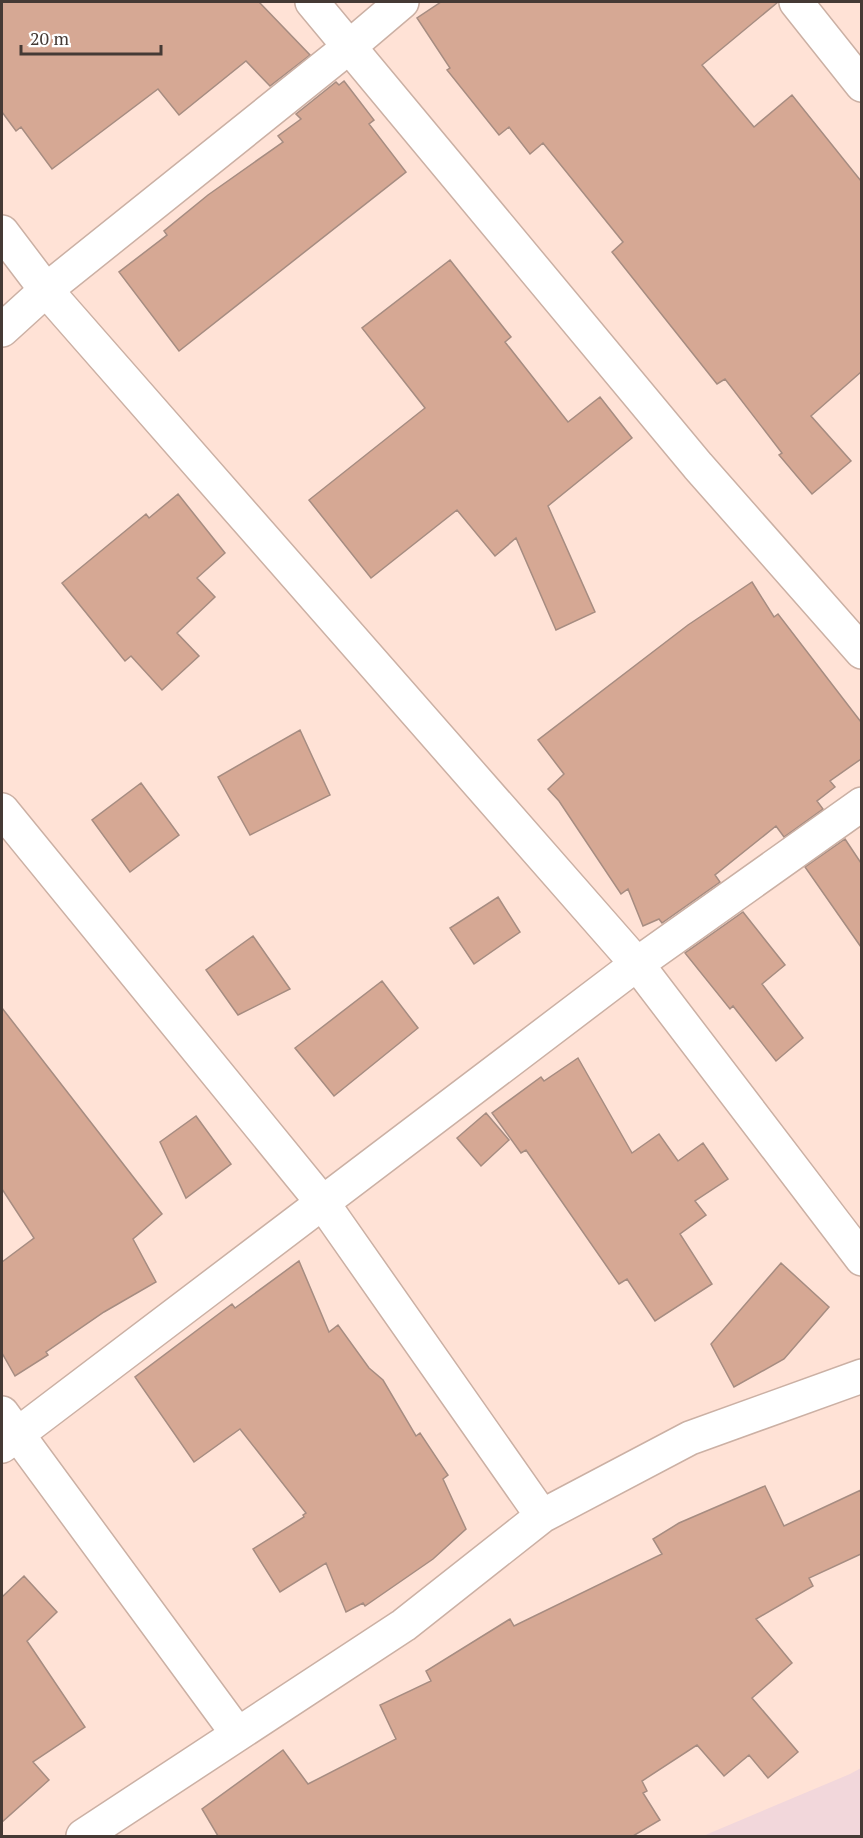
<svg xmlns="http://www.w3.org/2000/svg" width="863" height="1838" viewBox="0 0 863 1838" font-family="'PT Serif',serif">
  <rect width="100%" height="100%" fill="#ffe2d6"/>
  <path fill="#f2d7db" d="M861,1768V1836H703L850,1774Z"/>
  <path fill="#d6a894" stroke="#a68c81" stroke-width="1.5" d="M2,2H259L310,55L270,86L246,61L179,115L158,89L52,169L21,127L16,131L2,112Z
    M441,2H778L702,65L754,127L792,95L861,181V372L811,416L851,461L812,494L779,455L782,453L725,379L717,384L612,252L623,242L543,143L530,154L509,127L499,135L447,70L450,68L417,18Z
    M344,81L374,120L369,124L406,172L179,351L119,272L167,235L164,231L208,195L283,142L278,136L301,119L296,114L336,82L339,85Z
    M450,260L511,337L505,342L568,422L600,397L632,438L548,506L595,612L556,630L516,538L495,556L457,510L371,578L309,500L425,408L362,328Z
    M178,494L225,553L197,578L215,597L177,633L199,656L162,690L131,656L125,661L62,583L146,514L149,518Z
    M752,582L774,617L778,614L861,722V759L830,781L835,787L817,801L823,809L784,837L776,826L715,875L720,882L662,923L659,919L643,926L628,889L621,894L559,801L548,789L564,774L538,740L688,625Z
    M300,730L330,795L250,835L218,777Z
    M141,783L179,835L130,872L92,820Z
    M845,839L861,863V947L805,867Z
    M498,897L520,932L474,964L450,928Z
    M743,912L785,965L762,984L803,1038L776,1061L733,1006L730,1009L685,953Z
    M253,936L290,989L238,1015L206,970Z
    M382,981L418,1028L334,1096L295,1048Z
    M2,1008L162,1214L133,1239L156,1282L104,1312L46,1352L48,1355L15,1376L2,1353V1262L34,1238L2,1189Z
    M578,1058L632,1153L659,1134L678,1161L703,1143L728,1179L695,1201L706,1215L680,1234L712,1284L655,1321L627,1279L619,1284L526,1150L521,1153L492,1113L541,1077L544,1081Z
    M486,1113L509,1140L481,1166L457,1138Z
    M196,1116L231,1164L186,1198L160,1142Z
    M299,1261L329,1332L338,1325L369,1368L383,1380L416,1436L420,1433L448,1475L443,1479L466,1529L433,1559L365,1606L363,1603L346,1612L326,1563L280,1592L253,1549L304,1517L303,1515L306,1513L240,1429L194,1462L135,1377L232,1304L235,1308Z
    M781,1263L829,1307L784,1359L734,1387L711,1344Z
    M765,1486L784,1526L861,1490V1554L809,1578L813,1586L756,1619L792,1663L752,1698L798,1752L768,1778L749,1755L724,1776L697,1745L642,1781L647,1791L643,1793L660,1820L633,1836H218L202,1809L283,1750L308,1784L396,1739L380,1705L431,1681L426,1671L510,1619L514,1626L662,1554L653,1539L679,1523Z
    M24,1576L57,1612L27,1641L85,1727L33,1762L49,1780L2,1822V1597Z"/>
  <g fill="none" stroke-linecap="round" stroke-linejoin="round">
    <g stroke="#cbb0a4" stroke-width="36">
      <path id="minor" d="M312,2L698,466L862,652
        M796,2L862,85
        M2,232L46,290L637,964L862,1259
        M2,330L46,290L349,47L402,2
        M2,810L322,1202L542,1516
        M2,1413L237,1733
        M2,1446L637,964L862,804
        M83,1836L404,1625L542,1516L690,1438L862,1376"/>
    </g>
    <use href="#minor" stroke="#fff" stroke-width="33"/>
  </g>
  <rect width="863" height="1838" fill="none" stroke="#453a35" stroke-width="6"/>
  <path d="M21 45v9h140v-9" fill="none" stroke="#453a35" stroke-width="3"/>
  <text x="30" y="45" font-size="18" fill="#453a35" stroke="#ffffff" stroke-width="4.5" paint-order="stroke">20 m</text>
</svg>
